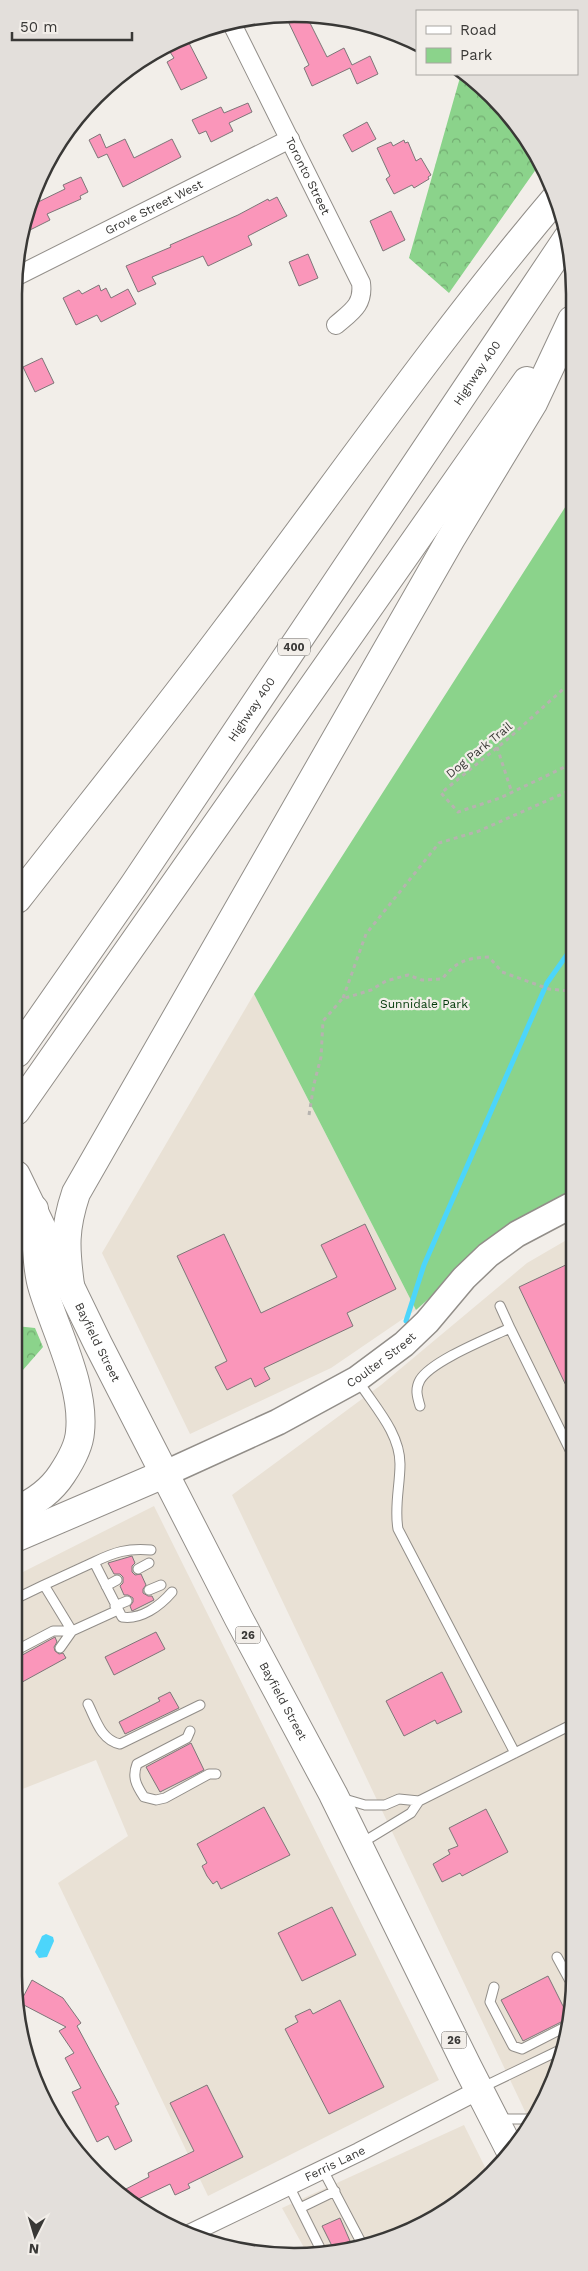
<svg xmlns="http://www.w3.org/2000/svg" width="588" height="2271" viewBox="0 0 588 2271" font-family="'Work Sans',sans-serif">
  <defs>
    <pattern id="forest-crowns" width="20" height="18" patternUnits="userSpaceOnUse" patternTransform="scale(1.25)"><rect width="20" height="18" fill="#8bd38b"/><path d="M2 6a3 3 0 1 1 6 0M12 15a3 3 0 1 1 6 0" fill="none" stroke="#73ac72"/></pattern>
  </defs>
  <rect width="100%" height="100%" fill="#f2eee9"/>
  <path fill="#e9e1d5" d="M254,994L416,1310L331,1368L190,1434L102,1253Z
    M570,1238L569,2031L537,2117L531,2124L232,1495L381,1385L527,1263Z
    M154,1506L439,2080L208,2196L58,1883L128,1836L96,1760L20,1790L14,1780L15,1576Z
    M464,2125L488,2173L464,2200L367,2248L307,2253L282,2208Z"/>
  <path fill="url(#forest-crowns)" d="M461,74L505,109L539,165L449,293L409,258Z
    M16,1326L35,1328L43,1347L16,1378Z"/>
  <path fill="#8bd38b" d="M571,498L570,1193L512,1226L416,1310L254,994Z"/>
  <path fill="#4cd5fb" d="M46,1934L53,1937L54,1941L47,1957L39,1958L35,1952L42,1936Z"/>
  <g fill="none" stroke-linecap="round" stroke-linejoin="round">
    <path stroke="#4cd5fb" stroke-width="5" d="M406,1321L424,1265L547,983L571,949"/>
  </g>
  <path fill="#fa96ba" stroke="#7d7678" d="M287,19H308L327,57L344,48L352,65L370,56L378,74L357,84L350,68L312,86L304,68L309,65Z
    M188,41L207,78L181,90L167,62L174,58L168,49Z
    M248,103L252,112L229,123L233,131L211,142L206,131L199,134L192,120L221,107L224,113Z
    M367,122L376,139L352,152L343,135Z
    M100,134L106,148L125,139L134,158L172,139L181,157L123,187L107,154L98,158L89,140Z
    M404,140L405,143L408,142L416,161L421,158L431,175L428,177L429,179L414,188L412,185L394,194L386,179L390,176L377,148L391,142L393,146Z
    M81,177L88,192L80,196L81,199L47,214L50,220L30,230L26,222L34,204L65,189L63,185Z
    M277,197L287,216L248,236L252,245L208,266L203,256L152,277L156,284L138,292L126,266L171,247L170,245L238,215L268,199L269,201Z
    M391,211L405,240L383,251L370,221Z
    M308,254L318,278L299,286L289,262Z
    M99,285L101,291L106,288L111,298L128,289L136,304L101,322L97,315L76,325L63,298L79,290L82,294Z
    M42,358L54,383L35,392L23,367Z
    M365,1224L396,1289L347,1313L353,1326L264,1368L270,1379L255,1387L251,1378L227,1390L215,1367L227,1361L177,1256L224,1234L261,1313L337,1277L321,1245Z
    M570,1263V1394L519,1287Z
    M132,1556L135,1563L132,1566V1572L135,1575L141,1574L146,1585L143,1589V1593L148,1596H152L154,1600L132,1611L130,1606L133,1602V1598L128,1595H124L120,1586L123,1583V1577L120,1574H114L108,1563Z
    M156,1632L165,1649L114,1675L105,1657Z
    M55,1637L57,1642L54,1647L55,1651L59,1654L63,1653L66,1658L15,1686V1659Z
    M442,1672L462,1712L437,1724L435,1720L404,1736L386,1701Z
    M170,1692L179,1708L125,1734L119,1722L160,1701L158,1698Z
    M191,1743L204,1770L160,1792L146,1767Z
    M264,1807L290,1855L221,1889L217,1881L213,1884L207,1876L202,1866L207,1863L197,1844Z
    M486,1809L508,1852L462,1876L460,1873L442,1882L433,1864L450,1854L448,1850L458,1846L449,1828Z
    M332,1907L356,1955L302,1981L278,1933Z
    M548,1976L569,2018L523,2041L501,2000Z
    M32,1980L63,1998L81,2023L77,2026L119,2104L115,2106L132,2141L115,2150L108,2136L97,2142L72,2092L81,2088L65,2058L74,2053L59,2031L66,2027L20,2003Z
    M340,2000L384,2087L329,2114L285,2029L298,2022L295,2016L310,2009L313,2014Z
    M207,2085L243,2157L188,2184L190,2188L175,2195L170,2184L134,2201L122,2191L149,2177L148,2173L194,2151L170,2103Z
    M340,2218L350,2241L333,2248L322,2226Z"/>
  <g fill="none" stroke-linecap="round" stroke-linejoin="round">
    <g stroke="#928e89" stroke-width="11">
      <path id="lane" d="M500,1306L510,1328
        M357,1379C373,1405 400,1432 400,1464C400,1486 394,1507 398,1529L515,1753
        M420,1406C417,1396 415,1389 420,1380C431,1361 489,1338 510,1328L570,1450
        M151,1550C127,1548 115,1552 94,1562L122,1617C141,1620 160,1606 172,1592
        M94,1562L44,1585L72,1631L118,1610
        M138,1569L149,1563
        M106,1586L117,1580
        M149,1590L161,1585
        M15,1599L44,1585
        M115,1606L127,1601
        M60,1648L72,1631
        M15,1651L53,1631H72
        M88,1704C96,1720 101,1740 120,1744L200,1705
        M190,1731L187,1738L137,1764C132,1777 136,1785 144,1797L156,1800L165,1798L209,1774H216
        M341,1798L365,1805H385L399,1799L419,1801
        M360,1844L411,1813L419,1801L569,1726
        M557,1957L569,1979
        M494,1987L490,2002L513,2046L522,2049L569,2025
        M481,2088L562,2049
        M498,2119H535
        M323,2170L362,2244L361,2248
        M289,2186L322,2252
        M300,2208L335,2191"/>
    </g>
    <g stroke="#928e89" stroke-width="20">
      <g id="street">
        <path id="s1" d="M231,22L361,283C364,305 351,312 336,325"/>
        <path id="s2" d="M19,275L290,139"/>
        <path id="s3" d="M189,2234L359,2152L479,2090"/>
      </g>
    </g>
    <g stroke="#928e89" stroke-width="28">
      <g id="secondary">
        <path id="s4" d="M164,1474L278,1422L357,1379L404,1344L427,1322L464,1278L488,1255L517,1234L570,1206"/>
      </g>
    </g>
    <g stroke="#928e89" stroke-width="30">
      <g id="primary">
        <path id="s5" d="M16,1175L98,1344L239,1619L333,1794L468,2068L509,2148"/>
      </g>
    </g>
    <g stroke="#928e89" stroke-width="30">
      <g id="highway">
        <path d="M17,899C87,809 159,720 227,629C336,485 439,336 556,198"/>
        <path id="s6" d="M17,1053L134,885L567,239"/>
        <path d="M16,1111L527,381"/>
        <path d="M70,1285C65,1248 64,1229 76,1193L450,540L533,403L572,320"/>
        <path d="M15,1511C34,1503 51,1491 62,1474C70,1462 79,1447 80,1432C85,1387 56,1332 43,1289C36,1267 37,1233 34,1209"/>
        <path d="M15,1538L164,1474"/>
      </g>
    </g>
    <path stroke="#b6b3af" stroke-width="3" stroke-dasharray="4 4" stroke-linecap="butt" d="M497,747L512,793
      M571,764L500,798L458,812L441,793L509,738L571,682
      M343,998L366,934L439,843L479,831L571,790
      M309,1115L314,1084L321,1057L323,1021L342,999L371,990L386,981L408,975L422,980L442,979C457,961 466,958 489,957L502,972L549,989L571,991"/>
    <use href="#lane" stroke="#fff" stroke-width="9"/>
    <use href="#street" stroke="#fff" stroke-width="18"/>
    <use href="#secondary" stroke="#fff" stroke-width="25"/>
    <use href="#primary" stroke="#fff" stroke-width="28"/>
    <use href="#highway" stroke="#fff" stroke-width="28"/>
  </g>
  <g text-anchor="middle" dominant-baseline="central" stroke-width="4.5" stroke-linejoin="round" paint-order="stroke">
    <g fill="#f2eee9" stroke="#706f6c" stroke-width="1">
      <rect x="278" y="638.5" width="32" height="17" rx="4"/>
      <rect x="235.5" y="1626.5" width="25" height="17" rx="4"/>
      <rect x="441.5" y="2031.5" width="25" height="17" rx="4"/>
    </g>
    <g font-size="11" font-weight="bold" fill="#393836">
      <text x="294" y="647">400</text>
      <text x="248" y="1635">26</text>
      <text x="454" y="2040">26</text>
    </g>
    <g font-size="12" fill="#393836" stroke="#f2eee9">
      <text stroke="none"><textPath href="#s1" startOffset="172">Toronto Street</textPath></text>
      <text stroke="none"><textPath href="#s2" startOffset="151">Grove Street West</textPath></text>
      <text stroke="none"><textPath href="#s6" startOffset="821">Highway 400</textPath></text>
      <text stroke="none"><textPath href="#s6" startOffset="416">Highway 400</textPath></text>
      <text transform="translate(479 750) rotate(-39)">Dog Park Trail</text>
      <text stroke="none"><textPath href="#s5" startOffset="186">Bayfield Street</textPath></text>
      <text stroke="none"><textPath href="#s4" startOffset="246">Coulter Street</textPath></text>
      <text stroke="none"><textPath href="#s5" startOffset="590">Bayfield Street</textPath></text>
      <text stroke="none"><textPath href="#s3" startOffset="162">Ferris Lane</textPath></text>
    </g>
    <g font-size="12" fill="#023909" stroke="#f2eee9">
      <text x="424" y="1004">Sunnidale Park</text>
    </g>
  </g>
  <path d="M0 0H588V2271H0ZM294 22H294A272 272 0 0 1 566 294V1976A272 272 0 0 1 294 2248H294A272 272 0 0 1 22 1976V294A272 272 0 0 1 294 22Z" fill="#e3dfdb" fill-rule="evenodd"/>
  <path fill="none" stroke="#393836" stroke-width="2.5" d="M294 22H294A272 272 0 0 1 566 294V1976A272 272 0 0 1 294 2248H294A272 272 0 0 1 22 1976V294A272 272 0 0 1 294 22Z"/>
  <rect x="416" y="10" width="162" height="65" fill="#f2eee9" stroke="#a8a5a1"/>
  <rect x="426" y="26" width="25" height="8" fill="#ffffff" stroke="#a8a5a1"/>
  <text x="460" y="35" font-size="15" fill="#393836">Road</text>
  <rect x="426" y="48" width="25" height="15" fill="#8bd38b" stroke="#a8a5a1"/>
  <text x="460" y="60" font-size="15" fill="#393836">Park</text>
  <g transform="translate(35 2236) rotate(185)" stroke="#f2eee9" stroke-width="4" paint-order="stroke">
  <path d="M0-4L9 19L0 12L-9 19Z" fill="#393836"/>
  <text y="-8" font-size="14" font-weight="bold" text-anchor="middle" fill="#393836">N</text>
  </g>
  <path d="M12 32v8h120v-8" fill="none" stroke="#393836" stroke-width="2.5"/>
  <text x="20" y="32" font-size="15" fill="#393836" stroke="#f2eee9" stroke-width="4" paint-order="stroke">50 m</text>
</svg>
